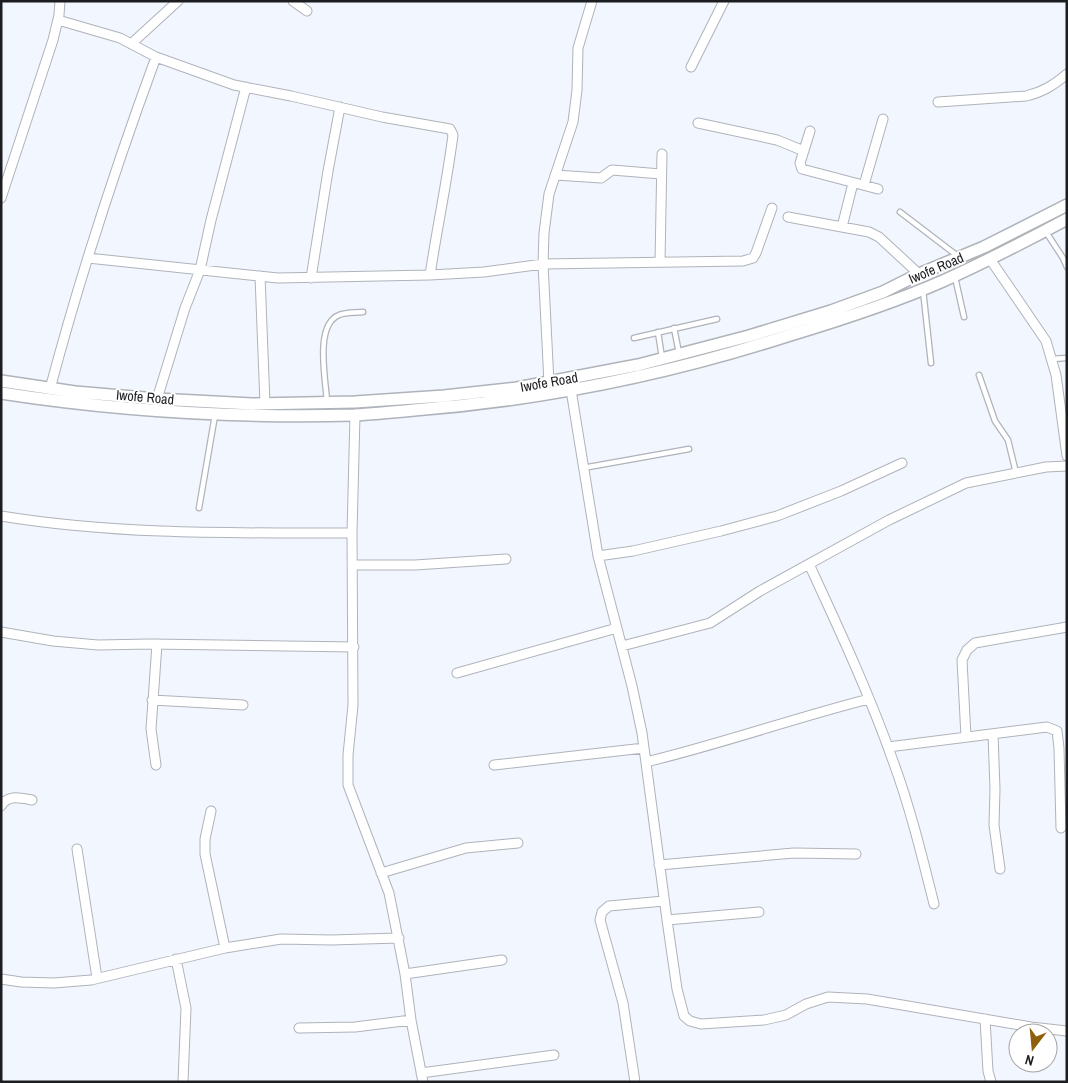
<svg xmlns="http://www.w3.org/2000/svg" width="1068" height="1083" viewBox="0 0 1068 1083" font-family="'Archivo Narrow',sans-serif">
  <rect width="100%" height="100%" fill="#f2f6fe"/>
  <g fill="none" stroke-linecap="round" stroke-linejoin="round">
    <g stroke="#afb3ba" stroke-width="7">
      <path id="service" d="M900,212L959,257
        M1046,232L1063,258L1067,267
        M955,277L964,317
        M923,290L931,363
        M674,328L679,353
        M658,332L662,358
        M634,338L717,319
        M1051,359L1067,358
        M979,375L995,421L1008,440L1016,473
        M327,402C326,381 314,325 339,315C346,312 356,313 363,312
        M583,468L689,449
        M199,508L215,415"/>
    </g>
    <g stroke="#afb3ba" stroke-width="11">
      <path id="minor" d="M293,1L307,11
        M58,20L120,38L156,57L234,85L291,96L382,117L450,129L453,135C447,182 437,228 430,275
        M131,44L178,1
        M691,67L724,1
        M938,102L1026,96C1043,92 1054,85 1067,74
        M698,123L777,140L804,151
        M810,131L800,163L802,169L878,189
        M555,175L601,178L612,170L661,174
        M864,185L883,119
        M1,198L53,40L59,15L60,1
        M788,217L869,232L879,237L919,274
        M842,227L853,183
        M88,258L278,278L430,275L484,272L543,264L743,261L753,258L756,253L772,208
        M990,259L1046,341L1056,375L1067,456
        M660,262L662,154
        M260,276L265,404
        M311,278L328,171L340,107
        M549,383L543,264L544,233L549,194L573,122L577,90L578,48L592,1
        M50,389C80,276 116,166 156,57
        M571,390L598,556L632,686L642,733L667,920L677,989L684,1016L690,1021L701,1024L764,1020L786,1015L806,1004L828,997L867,999L1031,1027L1067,1031
        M157,399L185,308L200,270L211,220L246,87
        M355,415L352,533L353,705L348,755V785L389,893L405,974L411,1020L423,1082
        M1,516C117,535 235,533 352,533
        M598,556L633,551L721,531L777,516L841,491L902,463
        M809,564C839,629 869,693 893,761C910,807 922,856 934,904
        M352,565H415L506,559
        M1,632L53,641L98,645L150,644L354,647
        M622,646L710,623L760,591L889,520L966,483L1046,467L1067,466
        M457,673L617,628
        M152,700L243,705
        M993,734L995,789L994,825L1000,869
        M966,737L962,660L967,650L975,643L1067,627
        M888,747L1047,727L1057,731L1059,748L1061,828
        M646,762C721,744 794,718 869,699
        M156,765L151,729L157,644
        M494,765L644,748
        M1,806C8,794 21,798 32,800
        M211,811L205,839V854L225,948
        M77,849L97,978
        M659,865L794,853L856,854
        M381,873L466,848L518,843
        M667,920L759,912
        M176,959L186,1008L183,1082
        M405,974L502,960
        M1,979L21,982L54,983L91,980L225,948L281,939L331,940L399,938
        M985,1019L988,1071L991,1082
        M299,1028L355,1027L411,1020
        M421,1073L554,1055
        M635,1082L623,1003L600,920L602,912L609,906L664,901"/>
    </g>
    <g stroke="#afb3ba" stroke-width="14">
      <path id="tertiary" d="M1,381L75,392L157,399L252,404L355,402L444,396L517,388L638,365L749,336L831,311L883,292L919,274L984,247L1067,205
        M1,393C118,411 236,418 354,415C374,414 394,412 414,410C541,400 666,375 787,336C840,320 893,303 943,281C985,262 1026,241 1067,219"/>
    </g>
    <use href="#service" stroke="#fff" stroke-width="4.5"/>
    <use href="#minor" stroke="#fff" stroke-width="9"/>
    <use href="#tertiary" stroke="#fff" stroke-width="11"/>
  </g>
  <g text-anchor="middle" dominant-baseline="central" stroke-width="4" stroke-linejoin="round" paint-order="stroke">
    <g font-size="14" fill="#1c1d20" stroke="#fff">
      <text transform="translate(936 268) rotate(-23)">Iwofe Road</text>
      <text transform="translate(549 382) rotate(-10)">Iwofe Road</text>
      <text transform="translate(145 397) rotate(5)">Iwofe Road</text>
    </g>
  </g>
  <rect width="1068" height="1083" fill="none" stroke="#1c1d20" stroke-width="5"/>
  <g transform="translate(1033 1048) rotate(196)"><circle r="24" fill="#ffffff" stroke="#a4a5a6"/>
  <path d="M0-4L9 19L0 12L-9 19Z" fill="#8f5f0b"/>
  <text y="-8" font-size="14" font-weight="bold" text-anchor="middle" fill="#1c1d20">N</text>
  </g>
</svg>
